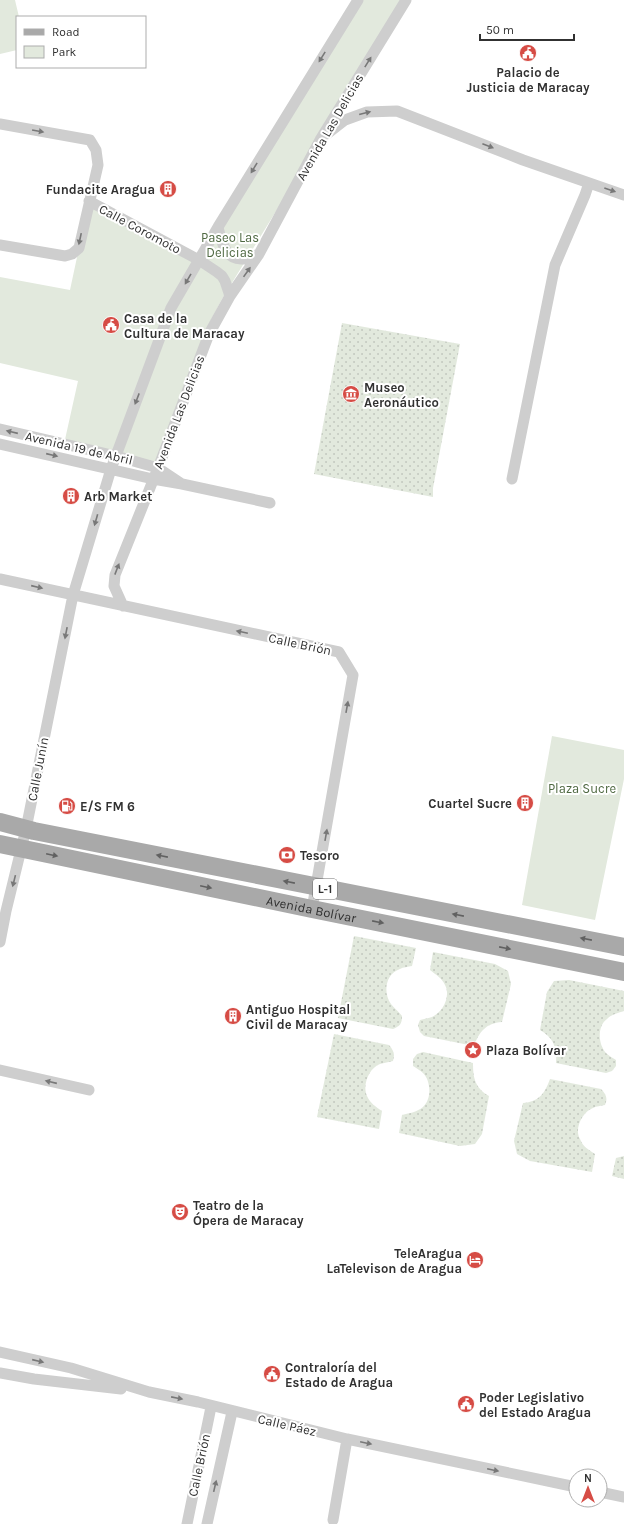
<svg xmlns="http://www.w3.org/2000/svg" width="624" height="1524" viewBox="0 0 624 1524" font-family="Karla,sans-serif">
  <defs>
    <pattern id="garden-dots" width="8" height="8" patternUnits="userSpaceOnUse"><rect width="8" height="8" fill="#e2e9dd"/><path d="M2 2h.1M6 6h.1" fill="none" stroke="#c2c8be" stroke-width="1.8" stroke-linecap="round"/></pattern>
  </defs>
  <rect width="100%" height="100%" fill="#fff"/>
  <path fill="#e2e9dd" d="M0,0H15L19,17H17V50L0,54Z
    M358,0H406L222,299L204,333L156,467L64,444L78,381L0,363V277L70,290L89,201L198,256Z
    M552,736L624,750V779L595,920L522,905Z"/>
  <path fill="url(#garden-dots)" d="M342,323L460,344L433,488V497L314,474Z
    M354,936L416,948L412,966C408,967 403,967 400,969C385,974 383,993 391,1004C394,1008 399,1012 402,1016C402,1024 400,1026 393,1029L338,1018Z
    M433,952L495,964L508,971L511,984L502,1022C486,1023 479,1032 474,1046L424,1036L420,1032L418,1025L420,1020C424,1019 429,1018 432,1017C443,1012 451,996 445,985C442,978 436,975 430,970Z
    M569,980L624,991V1011C618,1013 612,1014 607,1019C597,1026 598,1044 606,1053C609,1056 613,1058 616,1060V1066L612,1071L606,1073L556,1063C557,1048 554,1038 540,1030L547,992L554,981Z
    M334,1034L389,1045C394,1051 395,1054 393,1061C389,1062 384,1063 380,1064C369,1068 362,1085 367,1096C370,1103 376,1107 382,1111L379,1129L317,1117Z
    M423,1052L473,1063C473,1078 475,1088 489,1096L482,1134L475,1144L460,1146L399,1133L402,1115C410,1113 417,1112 423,1107C432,1099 431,1081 423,1073C420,1070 416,1068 413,1066V1059L417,1054Z
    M550,1079L601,1089C606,1094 608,1098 605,1105C601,1106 596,1106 593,1108C582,1112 574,1129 580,1139C583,1147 589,1150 595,1154L592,1172L530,1161L517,1154L514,1141L523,1103C539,1102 545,1093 550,1079Z
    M624,1156V1179L612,1176L616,1158Z"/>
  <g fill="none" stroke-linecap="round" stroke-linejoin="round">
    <path stroke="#cecece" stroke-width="11" d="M0,124L90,140L96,150L98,165L79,248L72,254L65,256L0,245
      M327,134L345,120L367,112L397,111L523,160L624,195
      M89,201L199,260L217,272L222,276L225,281L230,296
      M218,227C221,240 225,259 241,259C246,260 254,256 259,254
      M0,429L116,456L158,468L182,484L153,479L0,444
      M512,479L555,265L585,195L589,183
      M182,484L270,503
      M0,579L339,652L353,675L312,909
      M123,606L114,586L115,575L158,468L209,334L230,296L259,254L320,140L406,0
      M0,942L6,911L26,829L73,595L111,469L171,308L218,227L358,0
      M0,1070L89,1090
      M0,1352L71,1368L149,1392L198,1402L347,1439L576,1487
      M0,1373L34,1379L121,1389
      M600,1492L624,1497
      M333,1520L347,1439
      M187,1524L211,1407
      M207,1524L232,1412"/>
    <g stroke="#a9a9a9" stroke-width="18">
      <path d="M0,822L34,831L624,947"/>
      <path id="s1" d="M0,844L312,909L624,972"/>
    </g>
  </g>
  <defs><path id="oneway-solid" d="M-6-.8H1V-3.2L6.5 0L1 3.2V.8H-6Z"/></defs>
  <g fill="#787878">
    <use href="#oneway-solid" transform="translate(322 57) rotate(122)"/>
    <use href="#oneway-solid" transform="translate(368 62) rotate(-58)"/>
    <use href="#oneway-solid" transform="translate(365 113) rotate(-14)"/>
    <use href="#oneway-solid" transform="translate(38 131) rotate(10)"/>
    <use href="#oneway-solid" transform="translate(488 146) rotate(21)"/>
    <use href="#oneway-solid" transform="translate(254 168) rotate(121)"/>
    <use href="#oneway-solid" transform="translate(610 190) rotate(19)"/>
    <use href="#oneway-solid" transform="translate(80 239) rotate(102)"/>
    <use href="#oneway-solid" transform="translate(247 272) rotate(-55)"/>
    <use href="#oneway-solid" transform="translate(188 279) rotate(120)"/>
    <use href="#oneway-solid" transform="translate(137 399) rotate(111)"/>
    <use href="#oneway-solid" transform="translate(12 432) rotate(-167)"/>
    <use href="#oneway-solid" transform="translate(52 455) rotate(13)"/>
    <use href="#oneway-solid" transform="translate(96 520) rotate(106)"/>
    <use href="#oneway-solid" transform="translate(117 569) rotate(-69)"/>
    <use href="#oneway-solid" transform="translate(37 587) rotate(13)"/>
    <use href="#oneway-solid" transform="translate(242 632) rotate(-168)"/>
    <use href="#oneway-solid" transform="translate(66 633) rotate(101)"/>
    <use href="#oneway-solid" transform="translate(347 707) rotate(-80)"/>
    <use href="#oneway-solid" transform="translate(326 835) rotate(-80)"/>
    <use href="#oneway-solid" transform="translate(14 881) rotate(104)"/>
    <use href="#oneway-solid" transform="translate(51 1082) rotate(-167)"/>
    <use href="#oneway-solid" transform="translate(38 1361) rotate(13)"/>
    <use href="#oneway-solid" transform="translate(177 1398) rotate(11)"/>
    <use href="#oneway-solid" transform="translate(366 1443) rotate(12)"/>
    <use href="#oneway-solid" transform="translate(493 1470) rotate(12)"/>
    <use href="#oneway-solid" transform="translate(215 1486) rotate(-77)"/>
  </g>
  <g fill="#616161">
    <use href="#oneway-solid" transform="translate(52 855) rotate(12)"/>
    <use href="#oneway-solid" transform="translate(162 856) rotate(-169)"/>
    <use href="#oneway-solid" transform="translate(289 882) rotate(-169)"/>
    <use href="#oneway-solid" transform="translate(206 887) rotate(12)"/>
    <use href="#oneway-solid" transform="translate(458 915) rotate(-169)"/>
    <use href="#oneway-solid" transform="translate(378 922) rotate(11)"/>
    <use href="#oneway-solid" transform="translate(586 939) rotate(-169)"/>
    <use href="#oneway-solid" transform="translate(505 948) rotate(11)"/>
  </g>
  <defs>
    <g id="civic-disc" transform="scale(0.9)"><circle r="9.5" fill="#d64c45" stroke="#fff"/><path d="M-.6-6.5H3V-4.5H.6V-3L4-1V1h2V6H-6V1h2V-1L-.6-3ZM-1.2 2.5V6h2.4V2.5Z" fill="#fff"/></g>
    <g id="building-disc" transform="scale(0.9)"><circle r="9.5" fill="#d64c45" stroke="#fff"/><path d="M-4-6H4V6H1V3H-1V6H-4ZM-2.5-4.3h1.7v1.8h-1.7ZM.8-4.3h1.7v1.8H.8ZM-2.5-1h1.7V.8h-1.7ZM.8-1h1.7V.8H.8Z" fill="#fff"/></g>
    <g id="museum-disc" transform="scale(0.9)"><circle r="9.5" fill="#d64c45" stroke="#fff"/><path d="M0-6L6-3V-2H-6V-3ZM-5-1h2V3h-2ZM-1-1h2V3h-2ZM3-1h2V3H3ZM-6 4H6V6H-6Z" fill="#fff"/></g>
    <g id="fuel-disc" transform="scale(0.9)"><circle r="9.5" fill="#d64c45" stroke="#fff"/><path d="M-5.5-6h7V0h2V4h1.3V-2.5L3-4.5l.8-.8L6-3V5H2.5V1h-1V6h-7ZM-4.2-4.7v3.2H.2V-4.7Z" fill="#fff"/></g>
    <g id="bank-disc" transform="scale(0.9)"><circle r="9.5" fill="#d64c45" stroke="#fff"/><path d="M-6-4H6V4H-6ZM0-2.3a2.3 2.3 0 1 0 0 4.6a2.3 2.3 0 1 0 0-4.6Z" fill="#fff"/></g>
    <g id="sight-disc" transform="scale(0.9)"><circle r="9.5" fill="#d64c45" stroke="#fff"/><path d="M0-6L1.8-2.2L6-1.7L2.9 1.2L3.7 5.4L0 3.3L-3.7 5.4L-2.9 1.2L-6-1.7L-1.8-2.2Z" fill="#fff"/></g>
    <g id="theatre-disc" transform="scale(0.9)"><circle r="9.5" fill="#d64c45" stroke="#fff"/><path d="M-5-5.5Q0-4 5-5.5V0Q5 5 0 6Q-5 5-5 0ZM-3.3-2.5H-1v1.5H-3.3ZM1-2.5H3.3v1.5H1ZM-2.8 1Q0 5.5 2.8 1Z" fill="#fff"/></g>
    <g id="hotel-disc" transform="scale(0.9)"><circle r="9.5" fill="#d64c45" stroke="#fff"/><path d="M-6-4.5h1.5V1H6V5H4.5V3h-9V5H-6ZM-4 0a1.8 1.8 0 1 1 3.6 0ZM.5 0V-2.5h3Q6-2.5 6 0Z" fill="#fff"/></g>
  </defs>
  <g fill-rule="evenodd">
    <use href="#civic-disc" x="528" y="53"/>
    <use href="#building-disc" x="168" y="189"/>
    <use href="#civic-disc" x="111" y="325"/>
    <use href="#museum-disc" x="351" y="394"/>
    <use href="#building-disc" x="71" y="496"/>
    <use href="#building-disc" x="525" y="803"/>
    <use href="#fuel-disc" x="67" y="806"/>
    <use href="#bank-disc" x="287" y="855"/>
    <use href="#building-disc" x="233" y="1016"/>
    <use href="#sight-disc" x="473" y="1050"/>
    <use href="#theatre-disc" x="180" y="1212"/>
    <use href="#hotel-disc" x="475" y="1260"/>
    <use href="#civic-disc" x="272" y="1374"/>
    <use href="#civic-disc" x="466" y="1404"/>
  </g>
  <g text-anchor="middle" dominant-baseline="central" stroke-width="4" stroke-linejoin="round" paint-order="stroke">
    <rect fill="#fff" stroke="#6f6f6f" stroke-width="1" x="313" y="879" width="24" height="20" rx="3"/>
    <g font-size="12" font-weight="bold" fill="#313131">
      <text x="325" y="889">L-1</text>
    </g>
    <g font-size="13" font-weight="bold" fill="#313131" stroke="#fff" text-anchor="start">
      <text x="528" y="72" text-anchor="middle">Palacio de<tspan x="528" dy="15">Justicia de Maracay</tspan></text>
      <text x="155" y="189" text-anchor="end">Fundacite Aragua</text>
      <text x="124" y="318">Casa de la<tspan x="124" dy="15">Cultura de Maracay</tspan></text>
      <text x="364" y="387">Museo<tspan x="364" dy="15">Aeronáutico</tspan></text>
      <text x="84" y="496">Arb Market</text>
      <text x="512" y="803" text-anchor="end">Cuartel Sucre</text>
      <text x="80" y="806">E/S FM 6</text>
      <text x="300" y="855">Tesoro</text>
      <text x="246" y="1009">Antiguo Hospital<tspan x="246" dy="15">Civil de Maracay</tspan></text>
      <text x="486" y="1050">Plaza Bolívar</text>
      <text x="193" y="1205">Teatro de la<tspan x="193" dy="15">Ópera de Maracay</tspan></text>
      <text x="462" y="1253" text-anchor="end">TeleAragua<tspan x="462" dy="15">LaTelevison de Aragua</tspan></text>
      <text x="285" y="1367">Contraloría del<tspan x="285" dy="15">Estado de Aragua</tspan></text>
      <text x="479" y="1397">Poder Legislativo<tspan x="479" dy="15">del Estado Aragua</tspan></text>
    </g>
    <g font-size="13" fill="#313131" stroke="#fff">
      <text transform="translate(330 127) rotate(-60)">Avenida Las Delicias</text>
      <text transform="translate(140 229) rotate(28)">Calle Coromoto</text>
      <text transform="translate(179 412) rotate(-69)">Avenida Las Delicias</text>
      <text transform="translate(79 448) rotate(13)">Avenida 19 de Abril</text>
      <text transform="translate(300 644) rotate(12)">Calle Brión</text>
      <text transform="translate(38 769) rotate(-79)">Calle Junín</text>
      <text stroke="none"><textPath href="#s1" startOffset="318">Avenida Bolívar</textPath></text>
      <text transform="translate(287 1425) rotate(13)">Calle Páez</text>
      <text transform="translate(199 1465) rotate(-78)">Calle Brión</text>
    </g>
    <g font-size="13" fill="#4f6942" stroke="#fff">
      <text x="230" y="237">Paseo Las<tspan x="230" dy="15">Delicias</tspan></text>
      <text x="582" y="788">Plaza Sucre</text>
    </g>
  </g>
  <rect x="16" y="16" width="130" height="52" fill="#ffffff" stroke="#adadad"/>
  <rect x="24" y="29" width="20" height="6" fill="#a9a9a9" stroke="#adadad"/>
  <text x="52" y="36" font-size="12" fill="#313131">Road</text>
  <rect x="24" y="46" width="20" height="12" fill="#e2e9dd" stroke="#adadad"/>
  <text x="52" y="56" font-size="12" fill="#313131">Park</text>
  <g transform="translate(588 1488)"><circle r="19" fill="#ffffff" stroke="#adadad"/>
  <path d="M0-3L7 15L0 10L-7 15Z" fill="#d64c45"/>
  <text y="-6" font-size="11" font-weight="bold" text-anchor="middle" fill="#313131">N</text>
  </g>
  <path d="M480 34v6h94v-6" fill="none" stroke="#313131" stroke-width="2"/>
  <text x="486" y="34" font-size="12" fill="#313131" stroke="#ffffff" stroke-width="3" paint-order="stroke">50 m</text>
</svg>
